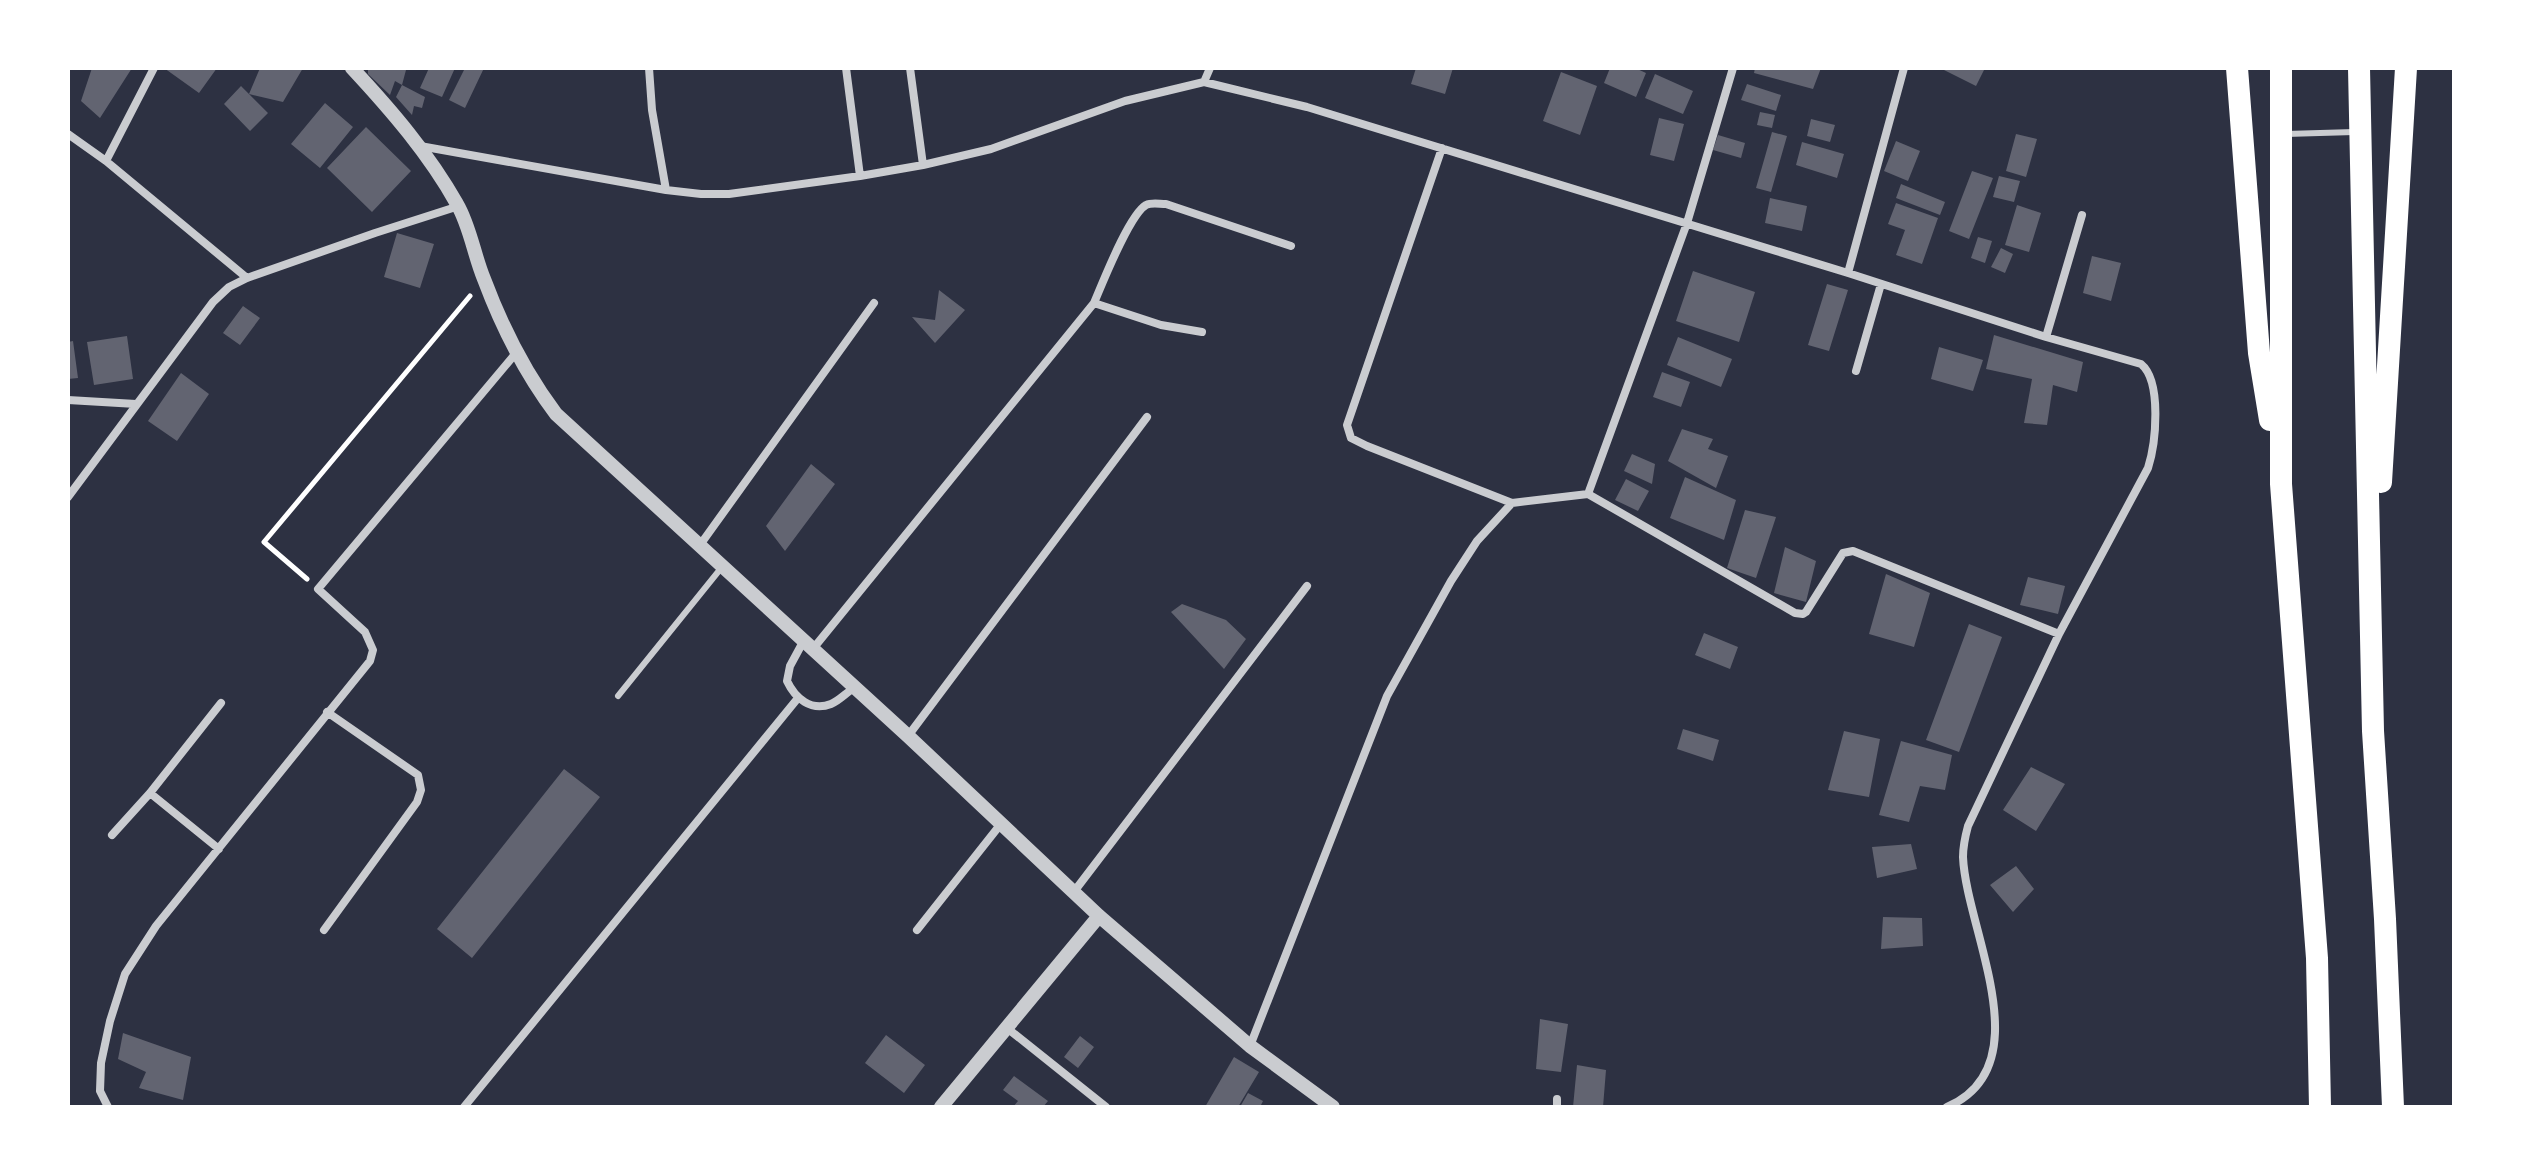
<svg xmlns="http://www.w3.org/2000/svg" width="2522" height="1175" viewBox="0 0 2522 1175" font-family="Cabin,sans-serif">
  <rect width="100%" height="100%" fill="#2d3142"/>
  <path fill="#626471" d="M92,68H132L100,118L81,101Z
    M164,68H217L199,93Z
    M260,68H303L283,102L249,94Z
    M368,68H402L406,70L402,85L395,81L390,95L368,74Z
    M429,68H455L442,97L420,88Z
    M465,68H484L465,108L449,100Z
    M1416,68H1453L1445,94L1411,84Z
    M1610,68H1635L1646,73L1636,97L1604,83Z
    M1755,68H1821L1813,89L1754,73Z
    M1940,68H1985L1976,86Z
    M1561,72L1597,86L1580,135L1543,121Z
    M1655,74L1693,91L1683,114L1645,98Z
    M1747,84L1781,95L1776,111L1741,100Z
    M402,85L425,97L422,108L414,106L412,115L396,97Z
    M241,86L268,113L250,131L224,104Z
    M325,103L353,127L320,168L291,144Z
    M1760,112L1775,115L1772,128L1757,125Z
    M1659,118L1684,124L1674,161L1650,155Z
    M1811,119L1835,125L1830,142L1807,136Z
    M366,127L411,171L372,212L327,168Z
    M1772,132L1787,136L1771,192L1756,188Z
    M2016,134L2037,139L2026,177L2006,171Z
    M1718,135L1745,143L1741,158L1713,150Z
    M1896,141L1920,151L1908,181L1884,171Z
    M1802,142L1844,154L1837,178L1796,165Z
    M1972,171L1993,178L1969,239L1949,231Z
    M1999,176L2020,181L2014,202L1993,197Z
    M1901,184L1945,202L1940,215L1896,198Z
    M1770,198L1807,206L1802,231L1765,223Z
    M1896,203L1938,218L1922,264L1896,255L1905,230L1888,224Z
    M2017,205L2041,213L2029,252L2005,245Z
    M397,233L434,244L420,288L384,277Z
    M1978,237L1992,241L1985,263L1971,258Z
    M2001,248L2013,254L2005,273L1991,267Z
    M2092,256L2121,263L2111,301L2083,293Z
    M1693,271L1755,292L1739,342L1676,321Z
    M1827,284L1848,290L1829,351L1808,345Z
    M939,290L965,310L935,343L912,317L935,320Z
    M243,306L260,318L240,345L223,333Z
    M1994,335L2083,362L2077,392L2053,385L2047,425L2024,423L2032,379L1986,369Z
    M127,336L133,379L94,385L87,342Z
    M1678,337L1732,359L1721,387L1667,365Z
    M73,341L78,378L68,379V342Z
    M1939,347L1983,360L1973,391L1931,379Z
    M1662,372L1690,382L1681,407L1653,397Z
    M181,373L209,394L177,441L148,421Z
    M1682,429L1713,439L1708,449L1728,456L1716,488L1668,461Z
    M1632,454L1655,464L1652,484L1624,471Z
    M811,464L835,484L785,551L766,526Z
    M1685,477L1736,500L1724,540L1670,518Z
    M1626,479L1649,491L1638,511L1615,500Z
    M1745,510L1776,517L1756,578L1727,568Z
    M1785,547L1816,561L1806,602L1774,593Z
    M1886,574L1930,593L1914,647L1869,634Z
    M2028,577L2065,586L2058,614L2020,605Z
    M1182,604L1226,620L1246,639L1224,669L1171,612Z
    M1969,624L2002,637L1959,752L1926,740Z
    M1704,633L1738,647L1730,669L1695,655Z
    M1683,729L1719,740L1713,761L1677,749Z
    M1844,731L1880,739L1869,797L1828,790Z
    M1901,741L1952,755L1945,790L1920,786L1909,822L1879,815Z
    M2031,767L2065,784L2036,831L2003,810Z
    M564,769L600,797L472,958L437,929Z
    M1911,844L1917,869L1877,878L1872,847Z
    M2016,866L2034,889L2013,912L1990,885Z
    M1883,917L1922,918L1923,946L1881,949Z
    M1540,1019L1568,1024L1561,1072L1536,1069Z
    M123,1033L191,1057L183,1100L139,1088L146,1072L118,1059Z
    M886,1035L925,1065L904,1093L865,1063Z
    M1080,1036L1094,1047L1078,1068L1064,1057Z
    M1234,1057L1259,1072L1238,1107H1205Z
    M1577,1065L1606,1070L1603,1107H1573Z
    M1014,1076L1048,1101L1043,1107H1013L1018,1101L1003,1090Z
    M1248,1093L1263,1101L1260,1107H1240Z"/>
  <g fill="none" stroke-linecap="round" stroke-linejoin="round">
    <path stroke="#fff" stroke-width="5" d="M307,579L264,542L470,296"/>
    <path stroke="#caccd0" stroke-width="6" d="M2286,134L2354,132
      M618,696L722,567"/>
    <path stroke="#caccd0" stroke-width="8" d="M649,68L652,110L666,190
      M846,68L860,176
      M910,68L923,165
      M1204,82L1210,68
      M68,134L106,161L247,278
      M420,146L666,190L701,194H729L860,176L923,165L991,149L1125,101L1204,82L1307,107L1848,273L2046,337L2141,364C2162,381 2156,443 2148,468L2059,634L1968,826C1965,837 1963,846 1963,857C1966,930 2043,1066 1947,1107
      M1442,148L1347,425L1351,438L1367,446L1512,503
      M106,161L154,68
      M1848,273L1904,68
      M1202,332L1161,325L1094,303C1103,282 1129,215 1146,205C1152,202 1159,204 1166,204L1291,246
      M2046,337L2082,215
      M1856,371L1881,284
      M68,400L136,404
      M1588,494L1795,613L1803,614L1806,612L1843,553L1853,551L2059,634
      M68,497L213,302L229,287L247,278L375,233L459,206
      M700,545L874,303
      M803,642L790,666L787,681C795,698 811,712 831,704C839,701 847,692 854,688
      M812,650L1094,303
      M908,736L1147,417
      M150,793L219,849
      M112,835L150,793L221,703
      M1073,893L1307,586
      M324,930L417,802L421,790L418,775L327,712
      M917,930L1000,825
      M1007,1028L1106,1107
      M1250,1046L1387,696L1451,581L1477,541L1512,503L1588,494L1687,223L1733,68
      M108,1107L100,1091L101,1063L110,1021L125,974L156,926L370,661L373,650L365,632L318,589L516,353
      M464,1107L798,698
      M1557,1107V1099"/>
    <path stroke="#caccd0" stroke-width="14" d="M352,68C391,110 429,154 457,204C470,226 474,255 484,279C502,327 525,373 556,414L908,736L1099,916L1250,1046L1333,1107
      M941,1107L1099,916"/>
    <path stroke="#fff" stroke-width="22" d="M2237,68L2259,353L2270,420
      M2281,68V484L2317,958L2320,1107
      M2359,68L2373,731L2385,919L2393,1107
      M2381,482L2406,68"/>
  </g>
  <rect width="2522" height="1175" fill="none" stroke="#ffffff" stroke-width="140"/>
</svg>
